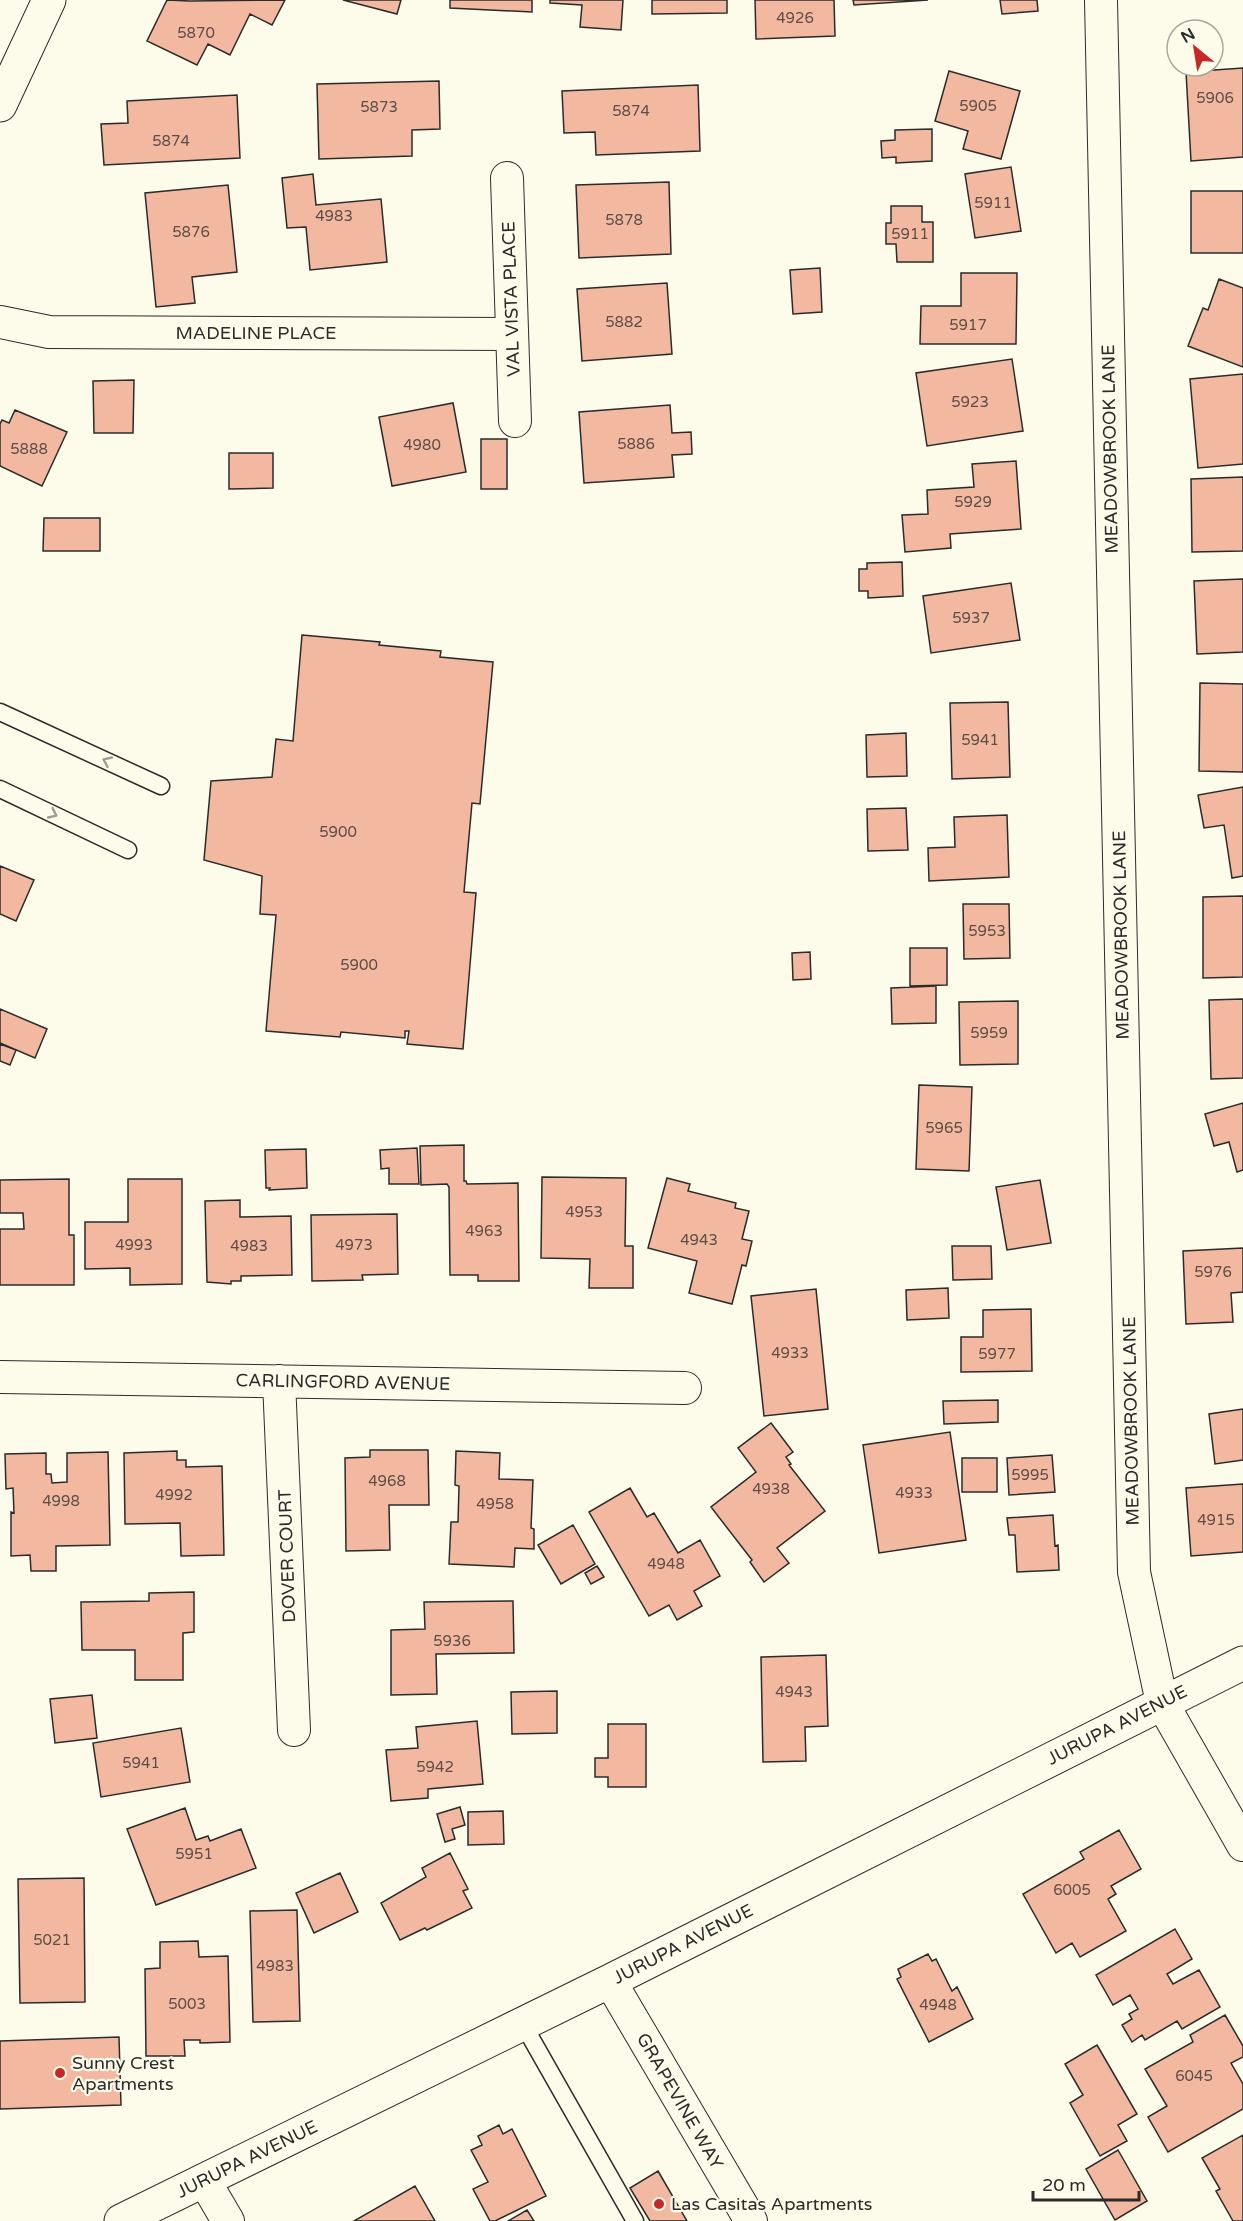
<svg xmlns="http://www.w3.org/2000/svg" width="1243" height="2221" viewBox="0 0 1243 2221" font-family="'Varela Round',sans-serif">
  <rect width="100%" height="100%" fill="#fdfbea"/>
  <path fill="#f2b8a0" stroke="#2b2b2b" stroke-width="1.5" d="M167,0L190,1L285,0L272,25L250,14L230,55L208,44L197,65L147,41Z
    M343,0H401L397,14Z
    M450,0H532V12L450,8Z
    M550,0H623L621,30L580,27L582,5L550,3Z
    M652,0H727V13L652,14Z
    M755,0H834L835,36L756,39Z
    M853,0H928L854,5Z
    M1000,0H1037L1038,11L1002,14Z
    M1243,68V157L1191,161L1186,72Z
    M949,71L1020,91L1001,159L963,149L968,131L935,121Z
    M439,81L440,129L412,130V156L319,159L317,84Z
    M698,85L700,151L596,155L595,132L564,133L562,91Z
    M237,95L240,158L104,165L101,124L128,123L127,101Z
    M932,129V161L896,163V157L882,158L881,141L895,140V130Z
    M1011,167L1021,231L975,238L965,174Z
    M313,174L316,205L381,199L387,262L310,270L306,227L287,228L282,178Z
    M669,182L671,254L579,258L576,185Z
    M228,185L237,272L192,277L195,303L156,307L145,193Z
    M1191,191H1243V253H1191Z
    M891,206H922V222H933V262H897L896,244H886V223H891Z
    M820,268L822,312L793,314L790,270Z
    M961,273H1017L1016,344H920L921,306H961Z
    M1219,279L1243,288V367L1188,346L1203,308L1208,310Z
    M667,283L672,354L582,361L577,289Z
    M1012,359L1023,431L927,446L916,373Z
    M1243,374V464L1198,468L1190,379Z
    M134,380L133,433H94L93,381Z
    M453,403L466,472L392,486L379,417Z
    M670,405L672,433L691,432L692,454L672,455L674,477L584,483L579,412Z
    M15,410L67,432L42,486L0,466V424L2,420L9,423Z
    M481,439H507V489H481Z
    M229,453H273V488L229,489Z
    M1016,461L1021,529L950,534L951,548L905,552L902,515L928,514L927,490L974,487L972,464Z
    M1243,477V551L1192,552L1191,479Z
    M44,518H100V551H43Z
    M902,562L903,596L868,598V591H859V569H867V563Z
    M1243,579V652L1197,654L1194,581Z
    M1011,583L1020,640L931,653L923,596Z
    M302,635L380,642L379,645L441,651L440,657L493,662L480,804L472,803L464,892L476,893L463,1049L407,1044L409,1031H405V1038L341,1032L340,1037L266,1031L276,915L260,914L262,876L204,860L211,781L272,777L276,739L293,741Z
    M1200,683L1243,684V772L1199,771Z
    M1008,702L1010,777L952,779L950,703Z
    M906,733L907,776L867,777L866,735Z
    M1243,787V876L1232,878L1224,825L1204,828L1198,795Z
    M906,808L908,850L868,851L867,809Z
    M1007,815L1009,877L929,881L928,848L955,847L954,817Z
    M0,866L34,880L16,921L0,914Z
    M1243,896V977L1203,978V897Z
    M963,904H1009L1010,958L964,959Z
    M910,948H947V985L910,986Z
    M810,952L811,979L793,980L792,953Z
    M936,986V1023L892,1024L891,988Z
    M1243,999V1078L1211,1079L1209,1000Z
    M1018,1001V1064L960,1065L959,1002Z
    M0,1009L47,1029L35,1058L0,1043Z
    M0,1044L16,1050L10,1065L0,1061Z
    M919,1085L972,1087L969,1171L916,1169Z
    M1243,1103V1170L1237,1172L1229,1142L1214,1146L1205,1114Z
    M464,1145V1181H466L467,1184L518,1183L519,1281H478V1275H450L449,1187L447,1184L421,1185L420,1146Z
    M417,1148L419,1184H389V1168L381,1169L380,1150Z
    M306,1149L307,1188L269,1190L270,1188H266L265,1150Z
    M542,1177L626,1178L625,1246H633V1288H589L590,1259L541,1258Z
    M667,1178L690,1184L688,1191L736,1203L735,1208L749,1211L742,1239L752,1241L746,1266L742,1265L732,1304L689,1293L697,1261L648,1248Z
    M69,1179V1235H74V1285H0V1229H24L23,1213H0V1180Z
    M128,1179H182V1284L130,1285V1268L85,1269V1222H128Z
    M1040,1180L1051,1243L1007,1250L996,1187Z
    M240,1200V1217L291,1216L292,1275L241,1276V1281H231V1284L207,1282L205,1201Z
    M397,1214L398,1274L362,1275L363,1280L312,1281L311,1215Z
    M952,1246H991L992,1279L953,1280Z
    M1243,1248V1292L1231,1293L1233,1322L1186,1324L1183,1251Z
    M948,1288L949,1318L907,1320L906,1290Z
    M816,1289L828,1409L764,1416L751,1296Z
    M1031,1309L1032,1371L961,1372V1337H983V1310Z
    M998,1400V1422L944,1424L943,1401Z
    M1243,1409V1460L1215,1464L1209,1414Z
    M771,1423L793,1452L786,1457L791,1464L789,1465L825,1511L777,1548L789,1563L764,1582L750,1562L752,1560L711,1507L756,1472L738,1448Z
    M950,1432L966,1540L879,1553L863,1445Z
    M370,1450H428L429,1505H389L390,1550L346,1551L345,1458L370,1457Z
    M177,1451V1460H186V1467L222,1466L224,1555L181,1556L180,1523L125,1524L124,1453Z
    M456,1451L500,1453L499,1479L533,1480L531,1528L534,1529V1549L515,1548L514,1567L449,1564L451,1522H458L459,1486L455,1485Z
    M108,1452L110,1545L56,1546V1571H31L30,1555L11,1556V1512L14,1513L13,1488L6,1489L5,1454L46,1453V1474H51L52,1483L67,1482V1453Z
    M1052,1455L1055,1492L1009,1495L1007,1458Z
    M962,1458H997V1492H962Z
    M1243,1484V1552L1191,1556L1186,1488Z
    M630,1488L647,1517L654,1513L678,1553L700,1540L720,1576L694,1591L702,1606L677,1620L669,1605L649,1616L589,1512Z
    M1053,1515L1055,1546L1058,1545L1059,1570L1017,1572L1015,1535H1009L1007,1518Z
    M573,1525L595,1564L561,1584L538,1545Z
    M597,1566L604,1577L591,1584L585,1573Z
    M194,1592V1632L183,1633V1680H135V1650H82L81,1602L149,1601V1593Z
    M513,1601L514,1653L436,1654L437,1694L391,1695V1630L425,1629L424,1602Z
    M826,1655L828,1726L805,1727L806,1761L763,1762L761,1657Z
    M557,1691V1733L512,1734L511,1692Z
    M92,1695L97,1738L55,1743L50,1699Z
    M477,1721L483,1784L428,1789V1798L391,1801L386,1750L418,1748L416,1727Z
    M608,1724H646V1787H608V1777H595V1758H608Z
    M181,1728L190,1782L101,1797L93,1743Z
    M460,1807L465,1825L452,1829L455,1839L445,1842L437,1814Z
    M185,1808L196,1840L208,1836L210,1841L241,1829L256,1868L156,1905L127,1829Z
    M503,1811L504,1844L468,1845V1812Z
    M1119,1830L1141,1869L1111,1886L1116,1894L1108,1899L1126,1931L1080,1957L1072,1943L1056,1953L1023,1894L1084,1859L1080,1852Z
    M450,1853L468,1889L463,1891L472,1908L427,1930L425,1928L400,1940L381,1903L426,1877L422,1868Z
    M340,1873L358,1912L314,1933L296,1893Z
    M84,1878L85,2002L20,2003L18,1879Z
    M297,1910L300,2021L253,2022L250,1911Z
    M1175,1929L1192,1959L1167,1974L1173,1984L1199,1970L1220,2007L1182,2029L1177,2021L1145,2040L1142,2035L1132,2042L1122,2025L1132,2019L1129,2014L1138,2009L1130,1995L1113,2005L1096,1975Z
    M198,1941L199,1957L228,1956L230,2042L200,2043V2040H184L185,2056H146L145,1969L160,1968V1942Z
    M928,1954L932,1961L936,1959L952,1991L957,1987L973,2019L929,2042L897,1979L901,1977L898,1969Z
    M1225,2015L1243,2046V2057L1231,2063L1243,2084V2109L1168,2152L1148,2117L1167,2106L1145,2069L1193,2042L1190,2035Z
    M119,2037L121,2105L0,2109V2041Z
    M1097,2045L1137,2114L1118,2125L1127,2141L1100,2156L1070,2103L1083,2095L1065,2064Z
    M499,2125L503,2134L512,2129L546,2196L495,2221H490L473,2189L488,2182L471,2150L482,2145L478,2136Z
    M1243,2135V2221H1233L1216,2191L1220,2189L1202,2158Z
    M1118,2150L1147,2201L1115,2220L1086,2169Z
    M658,2171L687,2221H650L630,2188Z
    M415,2186L435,2221H354Z
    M527,2210L534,2221H508Z"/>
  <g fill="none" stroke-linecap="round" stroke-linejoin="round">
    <g stroke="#2b2b2b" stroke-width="19">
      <path id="lane" d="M0,712L161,786
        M0,789L128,850
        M523,2024L635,2221"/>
    </g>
    <g stroke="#2b2b2b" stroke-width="34">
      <path id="street" d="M1101,0L1134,1572L1162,1703L1243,1845
        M507,178L515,421
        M0,322L49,332L512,334
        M0,1377L685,1388
        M279,1381L294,1730
        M610,1981L751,2221
        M204,2180L228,2221"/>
    </g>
    <g stroke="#2b2b2b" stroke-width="35">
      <path id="secondary" d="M0,105L49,0
        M121,2221L610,1981L1243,1663"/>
    </g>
    <use href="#lane" stroke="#fdfbea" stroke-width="16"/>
    <use href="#street" stroke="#fdfbea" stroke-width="32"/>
    <use href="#secondary" stroke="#fdfbea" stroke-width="33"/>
  </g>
  <defs><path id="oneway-chevron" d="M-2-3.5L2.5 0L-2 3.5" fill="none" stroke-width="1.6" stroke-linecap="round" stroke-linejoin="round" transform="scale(1.5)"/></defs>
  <g stroke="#9e9d94">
    <use href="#oneway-chevron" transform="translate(107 761) rotate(-155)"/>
    <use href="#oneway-chevron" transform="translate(53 814) rotate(25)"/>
  </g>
  <g fill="#c62828" stroke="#fdfbea" stroke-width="2">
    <circle cx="60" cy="2073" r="6"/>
    <circle cx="659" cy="2204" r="6"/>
  </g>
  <g text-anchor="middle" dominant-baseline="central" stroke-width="4.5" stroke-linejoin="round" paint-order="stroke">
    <g font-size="15" fill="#5d4e48">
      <text x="795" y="18">4926</text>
      <text x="196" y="33">5870</text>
      <text x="1215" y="98">5906</text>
      <text x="978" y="106">5905</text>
      <text x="379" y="107">5873</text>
      <text x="631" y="111">5874</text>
      <text x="171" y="141">5874</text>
      <text x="993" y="203">5911</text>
      <text x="334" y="216">4983</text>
      <text x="624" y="220">5878</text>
      <text x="191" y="232">5876</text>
      <text x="910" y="234">5911</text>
      <text x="624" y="322">5882</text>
      <text x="968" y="325">5917</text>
      <text x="970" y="402">5923</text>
      <text x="636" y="444">5886</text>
      <text x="422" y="445">4980</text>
      <text x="29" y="449">5888</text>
      <text x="973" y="502">5929</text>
      <text x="971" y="618">5937</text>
      <text x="980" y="740">5941</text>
      <text x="338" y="832">5900</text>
      <text x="987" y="931">5953</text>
      <text x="359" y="965">5900</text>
      <text x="989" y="1033">5959</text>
      <text x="944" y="1128">5965</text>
      <text x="584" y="1212">4953</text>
      <text x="484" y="1231">4963</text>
      <text x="699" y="1240">4943</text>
      <text x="134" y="1245">4993</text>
      <text x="354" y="1245">4973</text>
      <text x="249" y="1246">4983</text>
      <text x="1213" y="1272">5976</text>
      <text x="790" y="1353">4933</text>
      <text x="997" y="1354">5977</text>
      <text x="1030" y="1475">5995</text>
      <text x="387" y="1481">4968</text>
      <text x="771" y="1489">4938</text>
      <text x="914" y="1493">4933</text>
      <text x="174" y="1495">4992</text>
      <text x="61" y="1501">4998</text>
      <text x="495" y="1504">4958</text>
      <text x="1216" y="1520">4915</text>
      <text x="666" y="1564">4948</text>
      <text x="452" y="1641">5936</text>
      <text x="794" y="1692">4943</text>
      <text x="141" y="1763">5941</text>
      <text x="435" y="1767">5942</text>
      <text x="194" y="1854">5951</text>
      <text x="1072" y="1890">6005</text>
      <text x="52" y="1940">5021</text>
      <text x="275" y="1966">4983</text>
      <text x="187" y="2004">5003</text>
      <text x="938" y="2005">4948</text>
      <text x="1194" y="2076">6045</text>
    </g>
    <g font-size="18" fill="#2b2b2b" stroke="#fdfbea">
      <text transform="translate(511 299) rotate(-92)">VAL VISTA PLACE</text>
      <text x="256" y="333">MADELINE PLACE</text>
      <text transform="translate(1110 449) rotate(-91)">MEADOWBROOK LANE</text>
      <text transform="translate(1121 935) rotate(-91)">MEADOWBROOK LANE</text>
      <text transform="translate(343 1382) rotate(1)">CARLINGFORD AVENUE</text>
      <text transform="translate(1131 1421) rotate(-91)">MEADOWBROOK LANE</text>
      <text transform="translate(287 1556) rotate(-92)">DOVER COURT</text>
      <text transform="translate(1117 1725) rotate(-27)">JURUPA AVENUE</text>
      <text transform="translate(683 1944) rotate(-27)">JURUPA AVENUE</text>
      <text transform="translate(680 2101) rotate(60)">GRAPEVINE WAY</text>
      <text transform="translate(247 2159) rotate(-26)">JURUPA AVENUE</text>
    </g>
    <g font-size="18" fill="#2b2b2b" stroke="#fdfbea" text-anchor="start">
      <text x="72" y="2063">Sunny Crest<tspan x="72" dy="21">Apartments</tspan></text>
      <text x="671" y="2204">Las Casitas Apartments</text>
    </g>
  </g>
  <g transform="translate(1195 48) rotate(330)"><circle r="28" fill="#fdfbea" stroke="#a9a89e" stroke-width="1.5"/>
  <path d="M0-4.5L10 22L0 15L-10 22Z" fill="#c62828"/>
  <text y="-9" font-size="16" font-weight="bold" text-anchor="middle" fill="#2b2b2b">N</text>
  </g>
  <path d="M1033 2191v9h106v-9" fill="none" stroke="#2b2b2b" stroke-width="3"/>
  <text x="1042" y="2191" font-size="18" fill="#2b2b2b" stroke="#fdfbea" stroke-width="4.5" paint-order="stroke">20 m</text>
</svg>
